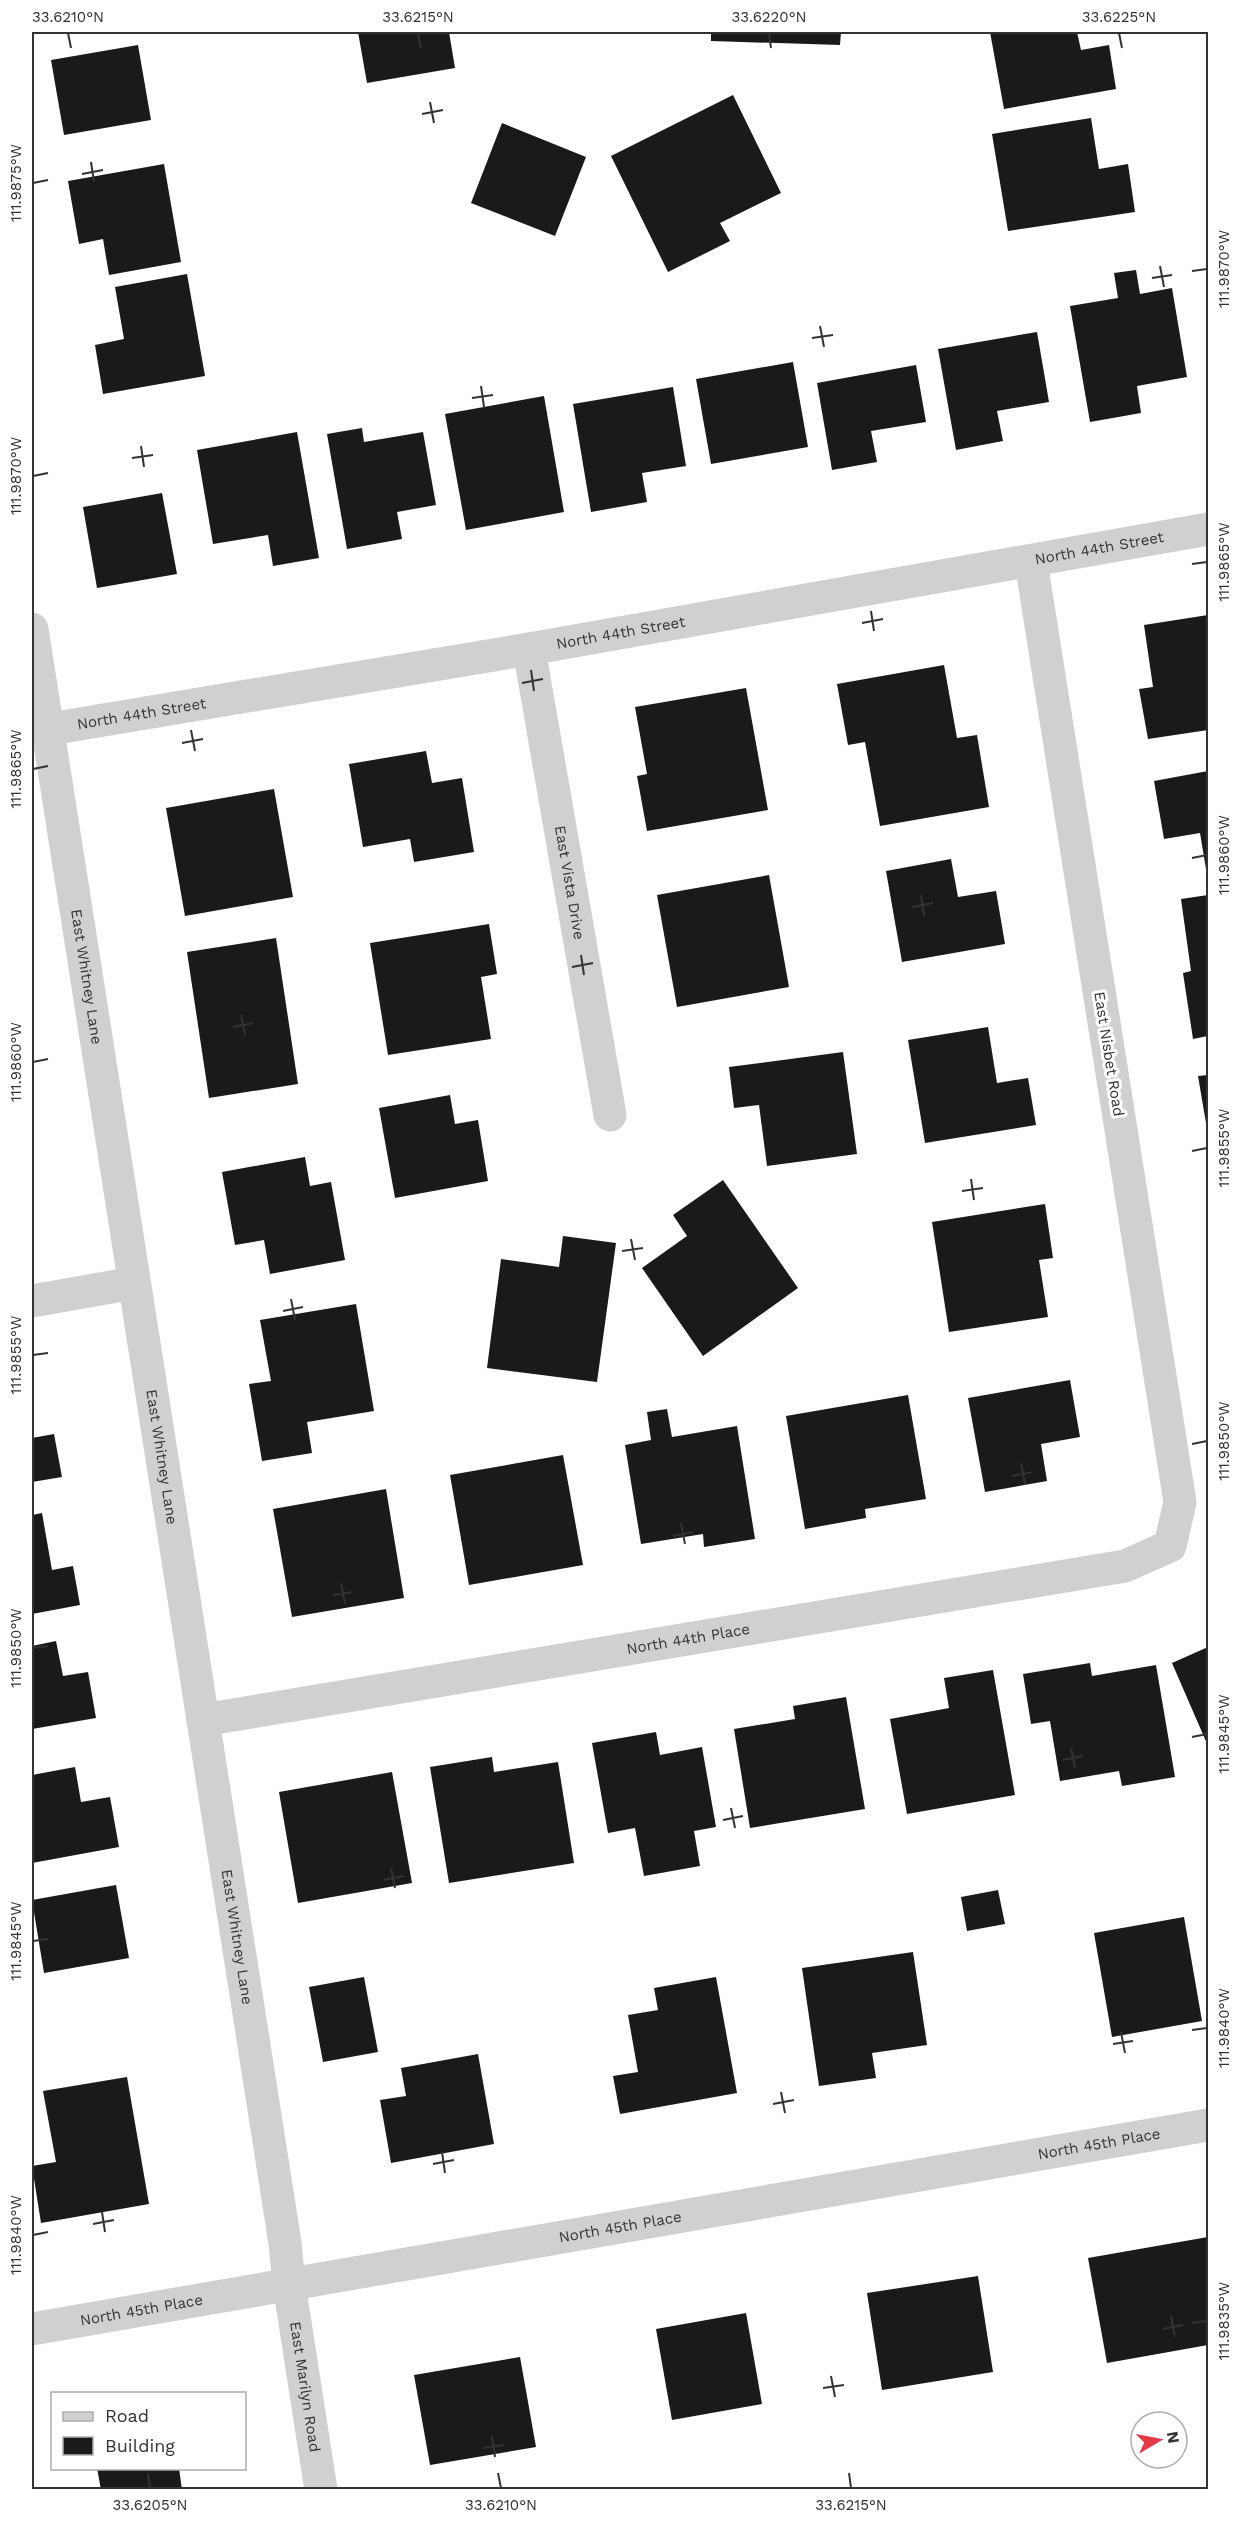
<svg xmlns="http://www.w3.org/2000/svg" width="1240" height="2521" viewBox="0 0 1240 2521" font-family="'Work Sans',sans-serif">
  <rect width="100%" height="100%" fill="#fff"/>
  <path fill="#1a1a1a" d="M358,32H449L455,68L367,83Z
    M711,32H841L840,45L711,41Z
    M990,32H1077L1081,50L1109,45L1116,89L1004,109Z
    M138,45L151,120L64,135L51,60Z
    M733,95L781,193L720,223L730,241L668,272L611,156Z
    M1091,118L1099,169L1128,164L1135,212L1008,231L992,134Z
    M502,123L586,157L555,236L471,203Z
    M164,164L181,262L109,275L103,239L79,244L68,181Z
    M1136,270L1140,294L1172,288L1187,377L1137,386L1141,413L1090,422L1070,306L1118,298L1114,273Z
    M187,274L205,376L103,394L95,345L124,339L115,287Z
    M1037,332L1049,402L997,411L1003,441L956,450L938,349Z
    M793,362L808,447L711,464L696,379Z
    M916,365L926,422L871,431L877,462L832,470L817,383Z
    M673,387L686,466L642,473L647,502L591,512L573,404Z
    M544,396L564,512L466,530L445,414Z
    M362,428L364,442L423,432L436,505L397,512L402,539L347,549L327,434Z
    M297,432L319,558L273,566L268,535L213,544L197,450Z
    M162,493L177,574L97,588L83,507Z
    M1208,615V730L1148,739L1139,689L1153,687L1144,625Z
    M944,665L957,738L977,735L989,807L880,826L865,742L848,745L837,684Z
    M746,688L768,810L647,831L637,776L647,774L635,707Z
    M426,751L432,783L462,778L474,852L414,862L410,839L363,847L349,764Z
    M1208,771V869H1206L1200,833L1164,839L1154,781Z
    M274,789L293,897L185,916L166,808Z
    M951,859L958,897L996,891L1005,944L902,962L886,871Z
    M769,875L789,987L677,1007L657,895Z
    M1208,895V1036L1193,1039L1183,973L1191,971L1181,899Z
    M489,924L497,974L481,977L491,1039L388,1055L370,943Z
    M276,938L298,1084L209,1098L187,952Z
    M988,1027L997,1083L1028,1078L1036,1125L925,1143L908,1040Z
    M843,1052L857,1154L767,1166L759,1105L734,1108L729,1067Z
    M1208,1075V1129H1207L1198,1076Z
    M450,1095L455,1124L478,1120L488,1181L395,1198L379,1108Z
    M305,1157L310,1186L331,1182L345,1260L270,1274L264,1240L235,1245L222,1172Z
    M723,1180L798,1288L703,1356L642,1268L687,1236L673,1215Z
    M1045,1204L1053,1258L1039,1260L1048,1317L949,1332L932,1222Z
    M563,1236L616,1243L597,1382L487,1368L501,1259L559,1267Z
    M356,1304L374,1411L307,1422L312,1453L262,1461L249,1384L271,1381L260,1320Z
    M1070,1380L1080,1437L1041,1444L1047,1481L985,1492L968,1398Z
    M908,1395L926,1499L865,1509L866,1518L805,1529L786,1416Z
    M667,1409L672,1437L737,1426L755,1539L704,1547L703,1534L641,1544L625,1445L651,1440L647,1412Z
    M54,1434L62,1477L32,1482V1438Z
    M563,1455L583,1565L469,1585L450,1475Z
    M386,1489L404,1598L292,1617L273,1509Z
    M42,1513L52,1570L73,1566L80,1605L32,1614V1515Z
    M56,1641L63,1676L88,1672L96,1718L32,1729V1646Z
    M1208,1647V1746L1172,1663Z
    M1090,1663L1092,1676L1156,1665L1175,1777L1122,1786L1119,1771L1060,1781L1050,1721L1031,1724L1023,1674Z
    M993,1670L1015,1795L907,1814L890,1719L949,1708L944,1678Z
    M846,1697L865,1809L750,1828L734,1729L795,1719L793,1706Z
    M656,1732L660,1755L702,1747L716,1827L694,1831L700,1866L644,1876L635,1828L608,1833L592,1743Z
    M492,1757L494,1772L558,1762L574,1863L449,1883L430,1767Z
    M75,1767L81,1802L110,1797L119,1847L32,1863V1775Z
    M392,1772L412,1883L298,1903L279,1792Z
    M116,1885L129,1958L44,1973L32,1900Z
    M998,1890L1005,1924L967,1931L961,1897Z
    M1184,1917L1202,2021L1112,2037L1094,1933Z
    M913,1952L927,2045L872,2053L876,2078L819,2086L802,1968Z
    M364,1977L378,2052L323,2062L309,1987Z
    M716,1977L737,2093L620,2114L613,2076L638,2072L628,2015L658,2010L654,1988Z
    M478,2054L494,2144L391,2163L380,2100L406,2096L401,2068Z
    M127,2077L149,2204L41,2223L32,2166L56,2162L43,2091Z
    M1208,2237V2345L1107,2363L1088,2258Z
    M978,2276L993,2372L882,2390L867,2293Z
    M746,2313L762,2404L672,2420L656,2329Z
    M520,2357L536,2447L430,2465L414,2375Z
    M97,2468H179L182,2490H101Z"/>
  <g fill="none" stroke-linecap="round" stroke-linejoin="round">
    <g stroke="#d0d0d0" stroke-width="33">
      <path id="s1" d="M32,629L285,2243L289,2284L321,2490"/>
      <path id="s2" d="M529,649L610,1115"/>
      <path id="s3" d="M32,732L529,649L1208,529"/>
      <path d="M32,1301L134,1283"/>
      <path id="s4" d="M203,1720L1125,1566L1170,1546L1180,1502L1031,562"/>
      <path id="s5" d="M32,2329L1208,2125"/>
    </g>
  </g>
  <path fill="none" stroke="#333" stroke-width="2" d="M68,33L71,48M418,33L421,48M769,33L771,48M1119,33L1122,48M430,102L434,123M422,114L443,110M91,162L94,182M82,174L103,170M33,183L48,180M1160,266L1164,287M1192,271L1207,269M1152,278L1172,275M820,326L824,347M812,338L833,335M481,386L484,407M472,398L493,395M141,446L144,467M132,458L153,455M33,476L48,473M1192,564L1207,562M871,611L874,631M862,623L883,619M531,670L534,691M522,683L543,679M191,730L195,751M182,743L203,739M33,769L48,766M1192,858L1207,855M921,895L924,916M912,907L933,903M581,955L584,975M572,967L593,963M241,1015L245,1035M233,1027L253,1023M33,1062L48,1059M1192,1151L1207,1148M971,1179L974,1200M962,1191L983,1188M631,1239L635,1260M622,1251L643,1248M291,1299L295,1320M283,1311L303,1307M33,1355L48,1353M1192,1444L1207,1441M1021,1463L1025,1484M1012,1476L1033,1472M681,1523L685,1544M673,1536L693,1532M341,1583L345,1604M333,1595L353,1592M33,1648L48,1646M1192,1737L1207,1734M1071,1748L1075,1768M1063,1760L1083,1756M731,1808L735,1828M723,1820L743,1816M391,1868L395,1888M383,1880L404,1876M33,1941L48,1939M1192,2030L1207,2028M1121,2032L1125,2053M1113,2044L1133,2041M781,2092L785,2113M773,2104L794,2100M442,2152L445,2173M433,2164L454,2160M102,2212L105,2232M93,2224L114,2220M33,2235L48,2232M1171,2316L1175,2337M1192,2323L1207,2321M1163,2329L1183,2325M831,2376L835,2397M823,2388L844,2385M492,2436L495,2457M483,2448L504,2445M148,2473L150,2488M498,2473L501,2488M849,2473L851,2488"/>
  <g text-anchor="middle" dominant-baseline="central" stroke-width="6" stroke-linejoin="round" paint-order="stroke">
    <g font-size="15" fill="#333" stroke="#fff">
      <text stroke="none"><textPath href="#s3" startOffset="1083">North 44th Street</textPath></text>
      <text stroke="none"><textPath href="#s3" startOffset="597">North 44th Street</textPath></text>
      <text stroke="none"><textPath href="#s3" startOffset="111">North 44th Street</textPath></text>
      <text stroke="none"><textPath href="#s2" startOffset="237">East Vista Drive</textPath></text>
      <text stroke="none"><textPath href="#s1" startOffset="352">East Whitney Lane</textPath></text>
      <text transform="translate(1109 1054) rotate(81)">East Nisbet Road</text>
      <text stroke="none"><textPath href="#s1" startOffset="838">East Whitney Lane</textPath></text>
      <text stroke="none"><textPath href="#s4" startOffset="492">North 44th Place</textPath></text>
      <text stroke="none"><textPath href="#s1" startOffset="1324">East Whitney Lane</textPath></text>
      <text stroke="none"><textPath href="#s5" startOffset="1083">North 45th Place</textPath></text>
      <text stroke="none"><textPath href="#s5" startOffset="597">North 45th Place</textPath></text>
      <text stroke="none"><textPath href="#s5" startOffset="111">North 45th Place</textPath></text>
      <text stroke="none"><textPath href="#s1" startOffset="1779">East Marilyn Road</textPath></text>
    </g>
  </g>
  <rect width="1240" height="2521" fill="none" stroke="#ffffff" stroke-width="66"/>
  <rect x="51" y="2392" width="195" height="78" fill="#ffffff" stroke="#adadad" stroke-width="1.5"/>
  <rect x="63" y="2412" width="30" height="9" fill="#d0d0d0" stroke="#adadad" stroke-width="1.5"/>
  <text x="105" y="2422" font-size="18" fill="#333333">Road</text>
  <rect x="63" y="2437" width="30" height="18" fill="#1a1a1a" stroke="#adadad" stroke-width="1.5"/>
  <text x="105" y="2452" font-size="18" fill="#333333">Building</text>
  <g transform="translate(1159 2440) rotate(80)"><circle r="28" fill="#ffffff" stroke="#adadad" stroke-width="1.5"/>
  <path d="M0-4.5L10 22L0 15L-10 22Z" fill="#e63946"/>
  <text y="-9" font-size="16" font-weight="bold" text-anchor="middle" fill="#333333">N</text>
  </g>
  <rect x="33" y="33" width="1174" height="2455" fill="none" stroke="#333" stroke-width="2"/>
  <g font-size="15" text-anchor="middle" fill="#333">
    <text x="68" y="22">33.6210°N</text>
    <text x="418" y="22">33.6215°N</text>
    <text x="769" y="22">33.6220°N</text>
    <text x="1119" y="22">33.6225°N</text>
    <text transform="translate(16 183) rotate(-90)" y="5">111.9875°W</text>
    <text transform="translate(1224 269) rotate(-90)" y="5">111.9870°W</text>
    <text transform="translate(16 476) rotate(-90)" y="5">111.9870°W</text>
    <text transform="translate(1224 562) rotate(-90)" y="5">111.9865°W</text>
    <text transform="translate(16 769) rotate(-90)" y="5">111.9865°W</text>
    <text transform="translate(1224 855) rotate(-90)" y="5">111.9860°W</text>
    <text transform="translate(16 1062) rotate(-90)" y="5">111.9860°W</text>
    <text transform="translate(1224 1148) rotate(-90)" y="5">111.9855°W</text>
    <text transform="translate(16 1355) rotate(-90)" y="5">111.9855°W</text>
    <text transform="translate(1224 1441) rotate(-90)" y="5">111.9850°W</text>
    <text transform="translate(16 1648) rotate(-90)" y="5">111.9850°W</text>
    <text transform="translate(1224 1734) rotate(-90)" y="5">111.9845°W</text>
    <text transform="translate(16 1941) rotate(-90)" y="5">111.9845°W</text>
    <text transform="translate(1224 2028) rotate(-90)" y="5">111.9840°W</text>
    <text transform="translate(16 2235) rotate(-90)" y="5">111.9840°W</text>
    <text transform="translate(1224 2321) rotate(-90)" y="5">111.9835°W</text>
    <text x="150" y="2510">33.6205°N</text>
    <text x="501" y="2510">33.6210°N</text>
    <text x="851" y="2510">33.6215°N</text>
  </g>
</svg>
